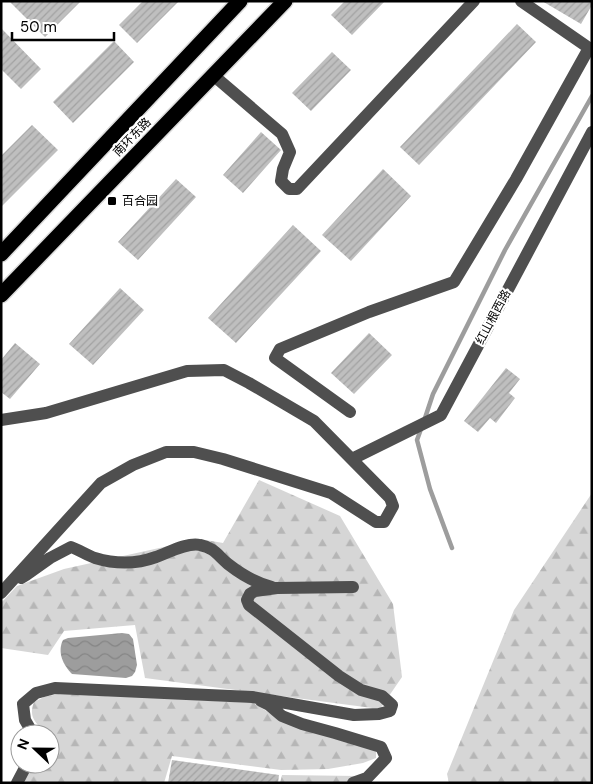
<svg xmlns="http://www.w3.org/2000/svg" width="593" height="784" viewBox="0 0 593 784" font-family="'DM Sans','Noto Sans SC',sans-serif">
  <defs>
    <pattern id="forest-firs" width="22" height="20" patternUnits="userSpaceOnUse" patternTransform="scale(1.25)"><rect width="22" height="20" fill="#d6d6d6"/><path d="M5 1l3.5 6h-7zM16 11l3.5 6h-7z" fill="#b6b6b6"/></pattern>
    <pattern id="water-waves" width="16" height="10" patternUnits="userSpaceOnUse" patternTransform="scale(1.25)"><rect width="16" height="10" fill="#9d9d9d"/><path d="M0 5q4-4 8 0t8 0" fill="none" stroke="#858585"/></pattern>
    <pattern id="building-hatch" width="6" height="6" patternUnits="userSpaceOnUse" patternTransform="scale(1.25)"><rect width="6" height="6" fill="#bfbfbf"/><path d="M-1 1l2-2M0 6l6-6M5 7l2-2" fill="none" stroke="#a2a2a2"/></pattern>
  </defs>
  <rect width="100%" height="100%" fill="#fff"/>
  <path fill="url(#forest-firs)" d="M259,480L340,516L393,604L402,677L380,709L145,678L135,625L64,631L48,655L1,648V603L17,586L64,569L200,539L223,543Z
    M592,493V783H449L447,774L514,610Z
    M63,693L253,703C261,707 268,713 277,717L372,747L376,752V758L363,763L328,769L281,770L172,756L164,783H22L33,764H50V734H45C36,721 28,718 34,702L44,697Z
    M282,775L358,776L352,783H280Z"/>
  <path fill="url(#water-waves)" d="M122,633L129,634L133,639L137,665L135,672L132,676L126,678L72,674C63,665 57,652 63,640L68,638Z"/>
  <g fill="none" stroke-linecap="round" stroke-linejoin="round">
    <path stroke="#9d9d9d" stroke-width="4.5" d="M424,421L433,394L505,250L592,96
      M421,429L417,440L430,489L452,548"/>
  </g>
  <path fill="url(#building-hatch)" d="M9,1H81L45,37Z
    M143,1H179L137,43L119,25Z
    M345,1H385L352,35L331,15Z
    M542,1H592V5L581,24Z
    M517,24L536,42L419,165L400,147Z
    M1,28L41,69L21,89L1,69Z
    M114,41L134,62L73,123L53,102Z
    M332,52L351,70L311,111L292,93Z
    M32,125L58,150L1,207V156Z
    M261,132L281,150L243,193L223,175Z
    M383,169L411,196L351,261L322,235Z
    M176,179L196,197L138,260L118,242Z
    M293,225L321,251L236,343L208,318Z
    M120,288L144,310L93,365L69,344Z
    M369,333L392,355L354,394L331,373Z
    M15,343L40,364L10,399L1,392V360Z
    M506,368L520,379L509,393L515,398L496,423L490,418L478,432L464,421Z
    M172,760L279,775L278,783H168Z"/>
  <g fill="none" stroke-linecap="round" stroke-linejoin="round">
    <g stroke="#dbdbdb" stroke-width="18">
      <path id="highway" d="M1,254L240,1
        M1,295L285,1"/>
    </g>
    <path stroke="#4f4f4f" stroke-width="12" d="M521,1L592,50
      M213,75L282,134L290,152L283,169L281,181L289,189H297L474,1
      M350,412L275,358L280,349L369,312L454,282L516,179L589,48
      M1,420L46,413L187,371L224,370L249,383L314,421L390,498L393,506L384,522H376L331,493L223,459L194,452H166L133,465L101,483L1,593
      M352,459L441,415L592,132
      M21,578L26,575L50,558L71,547C79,550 87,555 95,558C115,564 137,564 156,557C168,553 187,542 200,545C215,548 218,556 228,564C242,575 256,583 272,587
      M261,701L269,705L282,716L302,724L335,733L381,747L386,758L367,778L353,783
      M33,734L25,720L23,704L36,693L55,688L252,697L354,715L379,714L390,711L392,705L382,696L361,690L339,676L249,605L247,600L250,594L255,591L277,588L353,587
      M17,783L27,764"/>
    <use href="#highway" stroke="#000" stroke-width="15"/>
  </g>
  <rect fill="#000" stroke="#fff" stroke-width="2" x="107" y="196" width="10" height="10" rx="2.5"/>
  <g text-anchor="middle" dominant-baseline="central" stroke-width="4.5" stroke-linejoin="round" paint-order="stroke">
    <g font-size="12" fill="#000" stroke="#fff">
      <text transform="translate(132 137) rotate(-46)">南环东路</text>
      <text transform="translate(493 317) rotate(-62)">红山根西路</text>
    </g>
    <g font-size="12" fill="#000" stroke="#fff" text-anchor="start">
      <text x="122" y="201">百合园</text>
    </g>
  </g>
  <rect width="593" height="784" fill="none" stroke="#000000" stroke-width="5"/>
  <g transform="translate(35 749) rotate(292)"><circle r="24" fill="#ffffff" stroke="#999999"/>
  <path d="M0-4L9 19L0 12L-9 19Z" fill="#000000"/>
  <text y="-8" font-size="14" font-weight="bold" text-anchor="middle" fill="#000000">N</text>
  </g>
  <path d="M12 32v8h102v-8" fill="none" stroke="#000000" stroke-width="2.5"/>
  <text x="20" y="32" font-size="15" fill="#000000" stroke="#ffffff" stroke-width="4" paint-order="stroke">50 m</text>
</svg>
